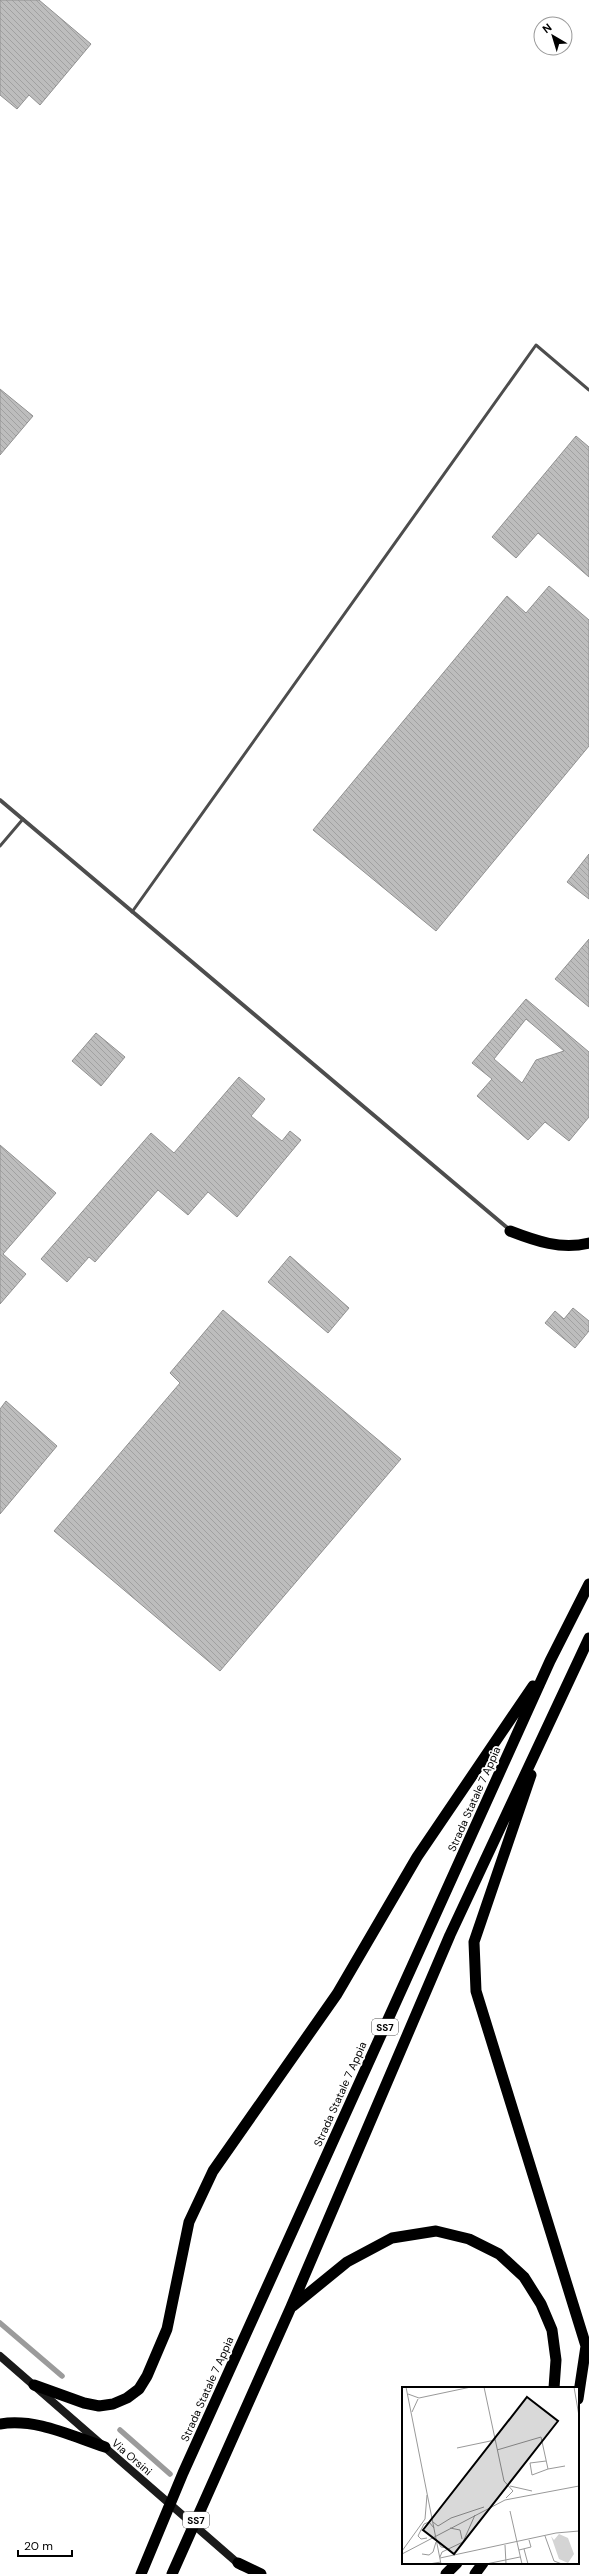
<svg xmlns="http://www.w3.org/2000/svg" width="589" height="2574" viewBox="0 0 589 2574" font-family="'DM Sans',sans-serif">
  <defs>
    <pattern id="building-back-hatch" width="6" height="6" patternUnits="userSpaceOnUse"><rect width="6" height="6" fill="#bdbdbd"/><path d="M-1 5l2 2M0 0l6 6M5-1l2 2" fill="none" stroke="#a1a1a1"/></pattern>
  </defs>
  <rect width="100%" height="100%" fill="#fff"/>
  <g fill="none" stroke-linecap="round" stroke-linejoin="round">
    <path stroke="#9b9b9b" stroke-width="5.5" d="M0,2323L62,2376
      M120,2430L170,2474"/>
  </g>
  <path fill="url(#building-back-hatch)" stroke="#919191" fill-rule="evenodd" d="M0,0H39L91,44L40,105L29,95L17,109L0,95Z
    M0,389L33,416L0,455Z
    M576,436L589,447V577L538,533L516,558L492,537Z
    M549,586L589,620V746L436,931L313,830L507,596L526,613Z
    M589,854V899L567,882Z
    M589,939V1007L555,979Z
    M526,999L589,1052V1117L569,1141L545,1122L528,1140L477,1096L492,1079L472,1063ZM526,1019L564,1051L536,1060L522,1083L494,1059Z
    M96,1033L125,1057L101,1086L72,1061Z
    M239,1077L265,1099L251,1116L282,1141L290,1131L301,1140L237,1217L208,1192L188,1215L158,1190L95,1262L89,1257L67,1282L41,1259L151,1133L174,1153Z
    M0,1145L56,1193L3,1254L26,1274L0,1304Z
    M290,1256L349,1308L328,1333L268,1282Z
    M573,1308L589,1321V1331L575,1348L545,1323L555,1311L564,1319Z
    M223,1310L401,1459L220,1671L54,1531L180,1383L170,1373Z
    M6,1401L57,1446L0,1514V1409Z"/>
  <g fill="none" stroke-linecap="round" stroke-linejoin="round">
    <path stroke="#4d4d4d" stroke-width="3" d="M0,846L23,819
      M132,912L536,345L589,390"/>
    <path stroke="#4d4d4d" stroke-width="4" d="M0,800L510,1230"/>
    <path stroke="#1a1a1a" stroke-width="8" d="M0,2356L241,2566"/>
    <path stroke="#000" stroke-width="11" d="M510,1231C536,1241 561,1250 589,1243
      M531,1775L474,1942L476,1991L586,2346L578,2399
      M293,2306L347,2262L392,2238L436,2231L469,2239L499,2254L524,2277L541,2304L552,2330L556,2360L554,2388
      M34,2385L84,2403L99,2406L113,2404L127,2398L139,2389L147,2376L167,2329L189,2222L213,2171L337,1994L417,1857L533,1686
      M0,2424C36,2418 71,2436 105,2447
      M238,2563L261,2574
      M141,2574L183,2473L550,1661L589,1584
      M172,2574L291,2307L450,1935L589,1638
      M446,2574L457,2563
      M475,2574L483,2563"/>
  </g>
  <g text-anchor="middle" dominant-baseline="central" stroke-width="3.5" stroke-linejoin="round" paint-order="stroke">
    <g fill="#fff" stroke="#4c4c4c" stroke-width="1">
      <rect x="372" y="2019" width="26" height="16" rx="3"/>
      <rect x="183" y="2512" width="26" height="16" rx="3"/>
    </g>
    <g font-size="10" font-weight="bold" fill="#000">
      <text x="385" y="2027">SS7</text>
      <text x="196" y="2520">SS7</text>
    </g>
    <g font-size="11" fill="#000" stroke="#fff">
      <text transform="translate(474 1799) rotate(-66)">Strada Statale 7 Appia</text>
      <text transform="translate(340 2094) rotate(-66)">Strada Statale 7 Appia</text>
      <text transform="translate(207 2389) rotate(-66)">Strada Statale 7 Appia</text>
      <text transform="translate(132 2457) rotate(41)">Via Orsini</text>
    </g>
  </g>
  <g transform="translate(402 2387)">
    <rect width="177" height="177" fill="#fff"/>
    <path d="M157,147L166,151L172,167L166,176L157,172L149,149L152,153Z" fill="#d4d4d4"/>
    <path fill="none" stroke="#999" stroke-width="1" d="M4,0L39,177M82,0L102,94M172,0L177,29M6,7L17,11L69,0M10,25L16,12M55,61L93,53M95,63L139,50L146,82L163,79M144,74L128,76L130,88L146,82M102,94L111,104L104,111M108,99L130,104M108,124L120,177M31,135L36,139L49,131L82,120M48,141L58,143L60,152M143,149L152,174L160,177M25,151L19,152L16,149L22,137L27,135L32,141M34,152L39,160L45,161M103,158L104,177M122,162L126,177M117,163L129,160L127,153M0,164L23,132L25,108M0,167L103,113L177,99M20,167L27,168L31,165L34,155M38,170L40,165L61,155L73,128M38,171L154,146L177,144M27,177L39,175M84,177L118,170"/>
    <path fill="#000" fill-opacity="0.15" stroke="#000" stroke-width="2" d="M125,10L156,34L52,167L21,143Z"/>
    <rect width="177" height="177" fill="none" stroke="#000" stroke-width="2"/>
  </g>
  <g transform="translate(553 36) rotate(322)"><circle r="19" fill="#ffffff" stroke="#999999"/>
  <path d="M0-3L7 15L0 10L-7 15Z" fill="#000000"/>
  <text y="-6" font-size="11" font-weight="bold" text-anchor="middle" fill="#000000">N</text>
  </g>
  <path d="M18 2550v6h54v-6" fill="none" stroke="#000000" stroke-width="2"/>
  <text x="24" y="2550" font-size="12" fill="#000000" stroke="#ffffff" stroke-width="3" paint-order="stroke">20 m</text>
</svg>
